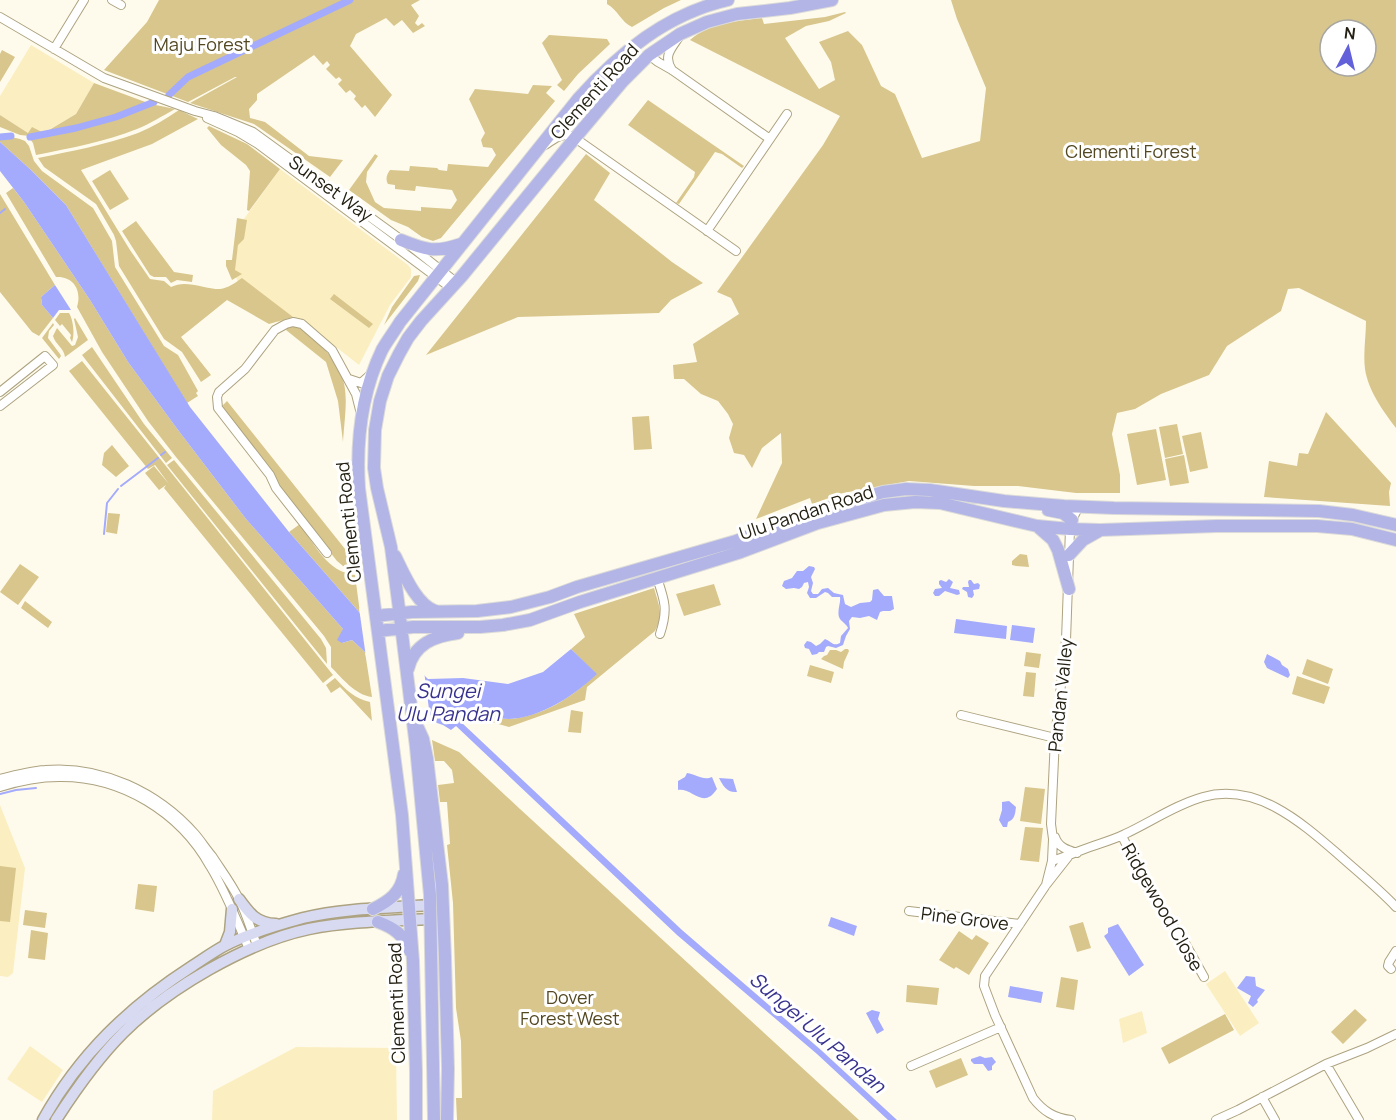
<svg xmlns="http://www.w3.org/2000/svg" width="1396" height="1120" viewBox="0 0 1396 1120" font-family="Manrope,sans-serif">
  <rect width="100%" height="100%" fill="#fffbec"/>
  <path fill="#fbeec1" d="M31,45L94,83L76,114L43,133H28L0,115V96Z
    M280,169L408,265L411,269V277L390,305L359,365L303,321L293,318L279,323L241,290L234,272L241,223Z
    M0,805L25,868L13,973L8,977L0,976Z
    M1225,971L1259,1023L1240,1036L1206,984Z
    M1142,1011L1147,1033L1123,1043L1119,1019Z
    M30,1046L63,1070L42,1102L7,1079Z
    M296,1047L396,1048L397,1120H212L213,1091Z"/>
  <path fill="#d8c68c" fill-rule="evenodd" d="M159,0H420L411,5L419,16L415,23L418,26L422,23L425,26L413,33L402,20L394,26L386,18L356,34L350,46L392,95L375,117L365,105L362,108L354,99L356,96L350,90L346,93L338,84L342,80L339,77L336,79L326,69L330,65L327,61L323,65L314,55L257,94V100L249,109L250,118L265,122L309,156L343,160L330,177L254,124L190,103L237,77H235L188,102L104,70L147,22Z
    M607,0H681L664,8L632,27C621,22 618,10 607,4Z
    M951,0H1396V428C1383,411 1368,390 1365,369C1363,354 1366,336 1366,321L1299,288L1288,289L1281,311L1227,346L1209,375L1161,394L1135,409L1117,413L1112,434L1120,475V493H1076L1018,486H974L909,481L843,493L812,504L810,498L756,519L782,463L781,433L762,448L752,468L744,455L734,453L729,438L733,424L728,414L718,401L701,394L684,379H674L673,365L697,362L693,344L739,314L731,298L717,292L823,145L840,116L690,40C709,23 738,21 762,18L764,24L825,17L845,12L846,13L829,21L806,26L785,38L819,89L835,80L831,62L819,42L848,31L862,45L881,86L895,94L922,158L980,141L986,88L957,19ZM1330,30H1366V66H1330Z
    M549,35L607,39L610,44L578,74L564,91L557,85L562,80L542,43Z
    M2,50L15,57L0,82V54Z
    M94,83L148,103L115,116L76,127L30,136L20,135L0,127V115L28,133L32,127L44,133L76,114Z
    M533,85L552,86L546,93L555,101L441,238L433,241L422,237L408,227L391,220L349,190L375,154L378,156L367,172L366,182L375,202L384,208L421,211V207L451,209L457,200L452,190L416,186L415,191L395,189V185L388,184C385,179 387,174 390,170L409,171L410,166L437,168L439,170L447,171L448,164L488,167L496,155L492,148L483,147L481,140L485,133L469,99L475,89L528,94Z
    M648,100L744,166L742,168L722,154L715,152L679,204L676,203L694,177L695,172L628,125Z
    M151,104L175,109C162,116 150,124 137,129C105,142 70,148 36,155L33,143L30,139L76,129L117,118Z
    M179,110L198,119L152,144L81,170L130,250L150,279L164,281L171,287C186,279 203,289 220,289C228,288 235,283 242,278L293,317L269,324L227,300L181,337L211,375L201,382L182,352L164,339L119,266L116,241L114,235L96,204L44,167L38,158C72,151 105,145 138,133C152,127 166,119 179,110Z
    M209,126L247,144L280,169L249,211L247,210L250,171L246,165L221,145L207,128Z
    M11,137L20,139L25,141L29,146L34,161L42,171L93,208L112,241L115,267L164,346L178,355L198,391L196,393L198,396L187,403L66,205L31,170L0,142V138Z
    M586,154L610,173L594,200L672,262L703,283L671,300L659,313L518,317L426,355Z
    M110,170L129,199L110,210L92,181Z
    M13,188L24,202L90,300L128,362L178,430L246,519L343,629L342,643L352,640L365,652L372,697C355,695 342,678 331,667V647L324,636L176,457L148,421L102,352L77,307C82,291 74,276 56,277L6,193Z
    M0,194L55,285L41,297L42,305L53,318L39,336L32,332L0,292Z
    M237,218L247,220L244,239L238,245L235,270L242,274L232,280L226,266V260H232Z
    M136,221L174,272L193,275L192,282L177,280L171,283L166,277H154L150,275L122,231Z
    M420,275L418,281L384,325L392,307L414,276Z
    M334,294L373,324L369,328L330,299Z
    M60,313H69C73,319 75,334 72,342L70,338L71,335L62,324L60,326L55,320Z
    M75,318L88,340L65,357C64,348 55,344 53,336L57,328L72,346L75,345L78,337L74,319Z
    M53,323L54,325L49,331L48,338L60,354L61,356L59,359L42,338Z
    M293,326C302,327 308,335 315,341C354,374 346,397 343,442L338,401L326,362L286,330L288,327Z
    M92,347L144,424L172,458L166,463L82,355Z
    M82,361L333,675L323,683L164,488L166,485L159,490L145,473L154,466L169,484L155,465L148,469L69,371Z
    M227,401L353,559L354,570L343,566L337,561L278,486L221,407Z
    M1326,412L1391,483L1389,492L1390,506L1264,497L1269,461L1297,466L1299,453L1308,454Z
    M649,416L652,449L634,450L632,417Z
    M1177,424L1183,454L1165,458L1159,427Z
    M1156,429L1166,480L1137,485L1127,434Z
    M1201,432L1208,468L1190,472L1182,436Z
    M112,445L129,466L116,477L102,465L104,453Z
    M1184,455L1189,483L1170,486L1165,459Z
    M174,460L321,639L326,648L327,664L167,465Z
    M108,513L120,514L117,534L106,532Z
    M300,524C315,545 327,572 355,575L360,613L289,532Z
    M1020,554L1027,555L1029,567L1016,566L1012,565V561Z
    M20,564L39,577L18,605L0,592Z
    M714,584L721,605L684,616L676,594Z
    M654,588C659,606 664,614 655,631L587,687L585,700L509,727L477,718L471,713C483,715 497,719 509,719C542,717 573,697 596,674L571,649L585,637L574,614Z
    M25,601L52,622L48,628L21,608Z
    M845,649H848L849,651L844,662L843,669L821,659L824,656L827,655L830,650H836L841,652Z
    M1026,652L1041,654L1039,668L1024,666Z
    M1307,659L1333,669L1328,684L1302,674Z
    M810,665L834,672L831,683L807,676Z
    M1026,672L1036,673L1034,697L1023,696Z
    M1297,676L1330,687L1324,704L1292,694Z
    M335,678C345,689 355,699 370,702L372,721L340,687L331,693L326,685Z
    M571,710L583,712L581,733L568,732Z
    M432,740L459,752L520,809L859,1120H457L456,1098H462L461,1041L456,1008L453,903L447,845L450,844L447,802H440L438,785L454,783L452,770L444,761H435Z
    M1025,787L1045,789L1041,824L1020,821Z
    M1025,827L1043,828L1039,862L1020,860Z
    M0,866L16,868L10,922L0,921Z
    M138,884L157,886L154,912L135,909Z
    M25,910L47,913L45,928L23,925Z
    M1083,922L1091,948L1077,952L1069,926Z
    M31,930L48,933L45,960L28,958Z
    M959,931L972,940L976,935L989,943L969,975L956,967L954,969L939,960Z
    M1061,977L1078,980L1074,1010L1056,1007Z
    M907,985L939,988L937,1005L906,1002Z
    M1355,1009L1367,1020L1343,1044L1331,1032Z
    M1225,1014L1234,1030L1169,1064L1161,1048Z
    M961,1058L968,1075L936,1088L929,1071Z"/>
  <path fill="#a4abfc" d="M0,142L31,170L66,205L190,407L289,532L360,613L428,679L463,678L508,684L543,672L571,649L597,674C575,695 541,718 509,719C496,719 483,715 471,713L461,722L682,930L821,1050L897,1120H888L817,1054L677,935L456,726L451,730L443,725L437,723L365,652L352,640L342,643L337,640L343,629L246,519L178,430L128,362L90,300L24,202L0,171Z
    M55,285L71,310H59L53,318L42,305L41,297Z
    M809,566L814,567L815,569L811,577L813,583L811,591L813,594H818L822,589L828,588L834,593L843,595L845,604L851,607L860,603L870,602L872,600L873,590L878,589L884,596H892L894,609L890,611H883L880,612L877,620L869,616L860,618L852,617L849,621L850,629L846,636L843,645L836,648L828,646L826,647L824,652H819L817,654L812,655L809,649L805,648L804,645L807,641L811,642L816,646L820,644L825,639C831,641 833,647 840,643L841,636L848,628C846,623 841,622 839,617C837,610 841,603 840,597H832L828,593L825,592L816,598H810L807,593L809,587L808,582L804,583L802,587L799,589L794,588L786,589L782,586L784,581L792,578L797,571H803Z
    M949,579L953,582L950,588L959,590L960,594L957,595L945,591L939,596H935L933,593L935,589L942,588L939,584V581L941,580L946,582Z
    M969,580H971L974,584L978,583L980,585L979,589L973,590L974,595L972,598L968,597L967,592L962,589L963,587H969L968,582Z
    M956,619L1007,626L1006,639L954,633Z
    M1012,625L1035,628L1033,643L1010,640Z
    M1267,654L1280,661L1282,665L1288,669L1290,675L1288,678L1267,668L1264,662Z
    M687,773C696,774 703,781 712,777L717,789C703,810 693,788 678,790V781L685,777Z
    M719,778L733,779L737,792C727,793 723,786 719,778Z
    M1009,801L1016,807C1015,814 1015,819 1008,822L1007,827H1003L999,820L1002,810V802Z
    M831,917L857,926L854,936L828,926Z
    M1118,924L1144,965L1129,976L1104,936L1108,933V928Z
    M1246,976L1255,977L1256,986L1265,990L1257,1000L1258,1002L1253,1007L1248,1003L1251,996L1237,988Z
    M1010,986L1043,992L1041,1003L1008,997Z
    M872,1010L880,1012L878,1019L884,1030L877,1034L866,1013Z
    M980,1056L985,1058L992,1057L996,1062L992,1066V1070L988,1071L983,1064H974L971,1061V1059Z"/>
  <path fill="#fffbec" d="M359,608L424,671L430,717L423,714L366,657Z"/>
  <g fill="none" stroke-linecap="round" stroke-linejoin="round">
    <path stroke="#a4abfc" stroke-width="2" d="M0,213L5,209
      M161,455L165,452
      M121,486L158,458
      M104,534L107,503L118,489
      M0,794L16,790L36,788"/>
    <path stroke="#a4abfc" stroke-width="7" d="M169,95L188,77L350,0
      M0,137L11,136
      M30,137L76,128L116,117L154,102"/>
    <g stroke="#ada381" stroke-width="10">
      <path id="minor" d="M112,0L121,5
        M0,17L104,78L195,111L214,116L253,132L403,241
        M54,49L84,0
        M649,55L658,62L672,70L770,139
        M672,70C663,56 671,49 679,37
        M207,118L238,132L258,144L451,288
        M545,145C556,138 562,131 575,138L736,251
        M707,231L787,114
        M413,248L457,283
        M349,379L361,383L370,375
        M0,392L45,356L53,365L0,406
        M327,553L276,488L270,475L218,408L217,397L219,392L245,369L275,330L286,324L293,322L302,324L332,350L356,394L360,410
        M657,578C665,601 668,610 660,634
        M961,715L1055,738
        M0,779C15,775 30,771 45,770C101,765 158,792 195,834C201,841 206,849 212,856C221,870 231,883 239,899C246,913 251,930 257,945
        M0,787C19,781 39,777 59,777C121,776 180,812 210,866C226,892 237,921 249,949
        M1122,836L1149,890L1185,943L1204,977
        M1055,837C1058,847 1067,850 1077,853
        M1068,857L1046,885L985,976L984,986L995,1015L1033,1098C1043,1111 1054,1118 1071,1120
        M1052,861C1068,856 1083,849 1099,844C1108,841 1117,838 1125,834C1151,822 1175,805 1203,797C1256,782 1301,822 1339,855C1358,872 1378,888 1396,907
        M1046,885L1052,861L1053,839L1051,824L1055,738L1066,640L1070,529L1072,520L1079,506
        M909,911L1020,924
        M1391,969L1388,966L1389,962L1396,951
        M1326,1064L1359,1120
        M911,1066L1001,1027
        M1262,1097L1275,1120
        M1216,1120L1238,1110L1326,1064L1367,1048L1396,1034"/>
    </g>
    <g stroke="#ada381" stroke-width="13">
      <path id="secondary" d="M239,899C249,913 257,924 276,924
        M225,945L230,932L232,909
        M43,1120C79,1055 129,1007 191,967C202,960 214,951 226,945C250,933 277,925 303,918C345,908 389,908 431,905
        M56,1120C76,1089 97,1059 123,1033C167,989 247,942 309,929C349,921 390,921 431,919"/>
    </g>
    <g stroke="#dcdbd9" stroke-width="14">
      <path id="primary" d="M401,240C426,250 435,253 461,244
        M1048,510L1063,513L1072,520
        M1037,526L1053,540L1058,550L1069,589
        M1069,555L1083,540L1099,531
        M395,556C404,574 416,604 435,611
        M376,616L412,612L477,611L511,607L550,597L577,587L736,541L818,511L883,492L906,489L930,490L1004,501L1064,506L1114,508L1319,511L1353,515L1396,525
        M378,631L413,627H480L503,625L530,620L580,602L741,552L818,523L884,505L915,502L940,503L1037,526L1070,529L1100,530L1217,526H1317L1352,529L1396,540
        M408,669C414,644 434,636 458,633
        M418,728L423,739L427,758L442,885L445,957L448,1069L447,1120
        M373,909C389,901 401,893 404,874
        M378,922C394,928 403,934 410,951
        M416,1120V1072L413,961L402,815L359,488C356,440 361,394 382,350C387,341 394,332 400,322L578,99C619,53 667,14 728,0
        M434,1120L430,895L416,747L398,601L391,547L377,488L374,468L375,430L380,401L388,376L399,354L408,338L421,321L462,276L575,138L623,81L649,55L680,34L707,22L718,19L737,14L790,8L832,0"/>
    </g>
    <use href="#minor" stroke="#fff" stroke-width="8"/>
    <use href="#secondary" stroke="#d8daf2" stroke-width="10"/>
    <use href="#primary" stroke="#b2b5e6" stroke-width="12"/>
  </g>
  <g text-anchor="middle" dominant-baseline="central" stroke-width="6" stroke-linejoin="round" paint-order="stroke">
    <g font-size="18" fill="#534821" stroke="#fff">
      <text x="202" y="44">Maju Forest</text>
      <text x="1131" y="151">Clementi Forest</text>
      <text x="570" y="997">Dover<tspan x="570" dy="21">Forest West</tspan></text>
    </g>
    <g font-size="18" fill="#242013" stroke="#fff">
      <text transform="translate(594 91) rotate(-48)">Clementi Road</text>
      <text transform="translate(331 188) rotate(36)">Sunset Way</text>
      <text transform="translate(806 512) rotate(-18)">Ulu Pandan Road</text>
      <text transform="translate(348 522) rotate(-96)">Clementi Road</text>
      <text transform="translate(1060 695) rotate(-84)">Pandan Valley</text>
      <text transform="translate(1163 907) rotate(60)">Ridgewood Close</text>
      <text transform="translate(965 918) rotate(7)">Pine Grove</text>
      <text transform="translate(396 1003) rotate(-92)">Clementi Road</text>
    </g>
    <g font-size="20" font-style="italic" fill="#38338e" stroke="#fff">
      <text x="448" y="690">Sungei<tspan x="448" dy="23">Ulu Pandan</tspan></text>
      <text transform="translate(818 1032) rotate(41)">Sungei Ulu Pandan</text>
    </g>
  </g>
  <g transform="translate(1348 48) rotate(7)"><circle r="28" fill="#ffffff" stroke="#a7a6a1" stroke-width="1.5"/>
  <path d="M0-4.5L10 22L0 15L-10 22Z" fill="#6361da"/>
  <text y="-9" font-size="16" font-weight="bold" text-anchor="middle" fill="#242013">N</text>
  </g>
</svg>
